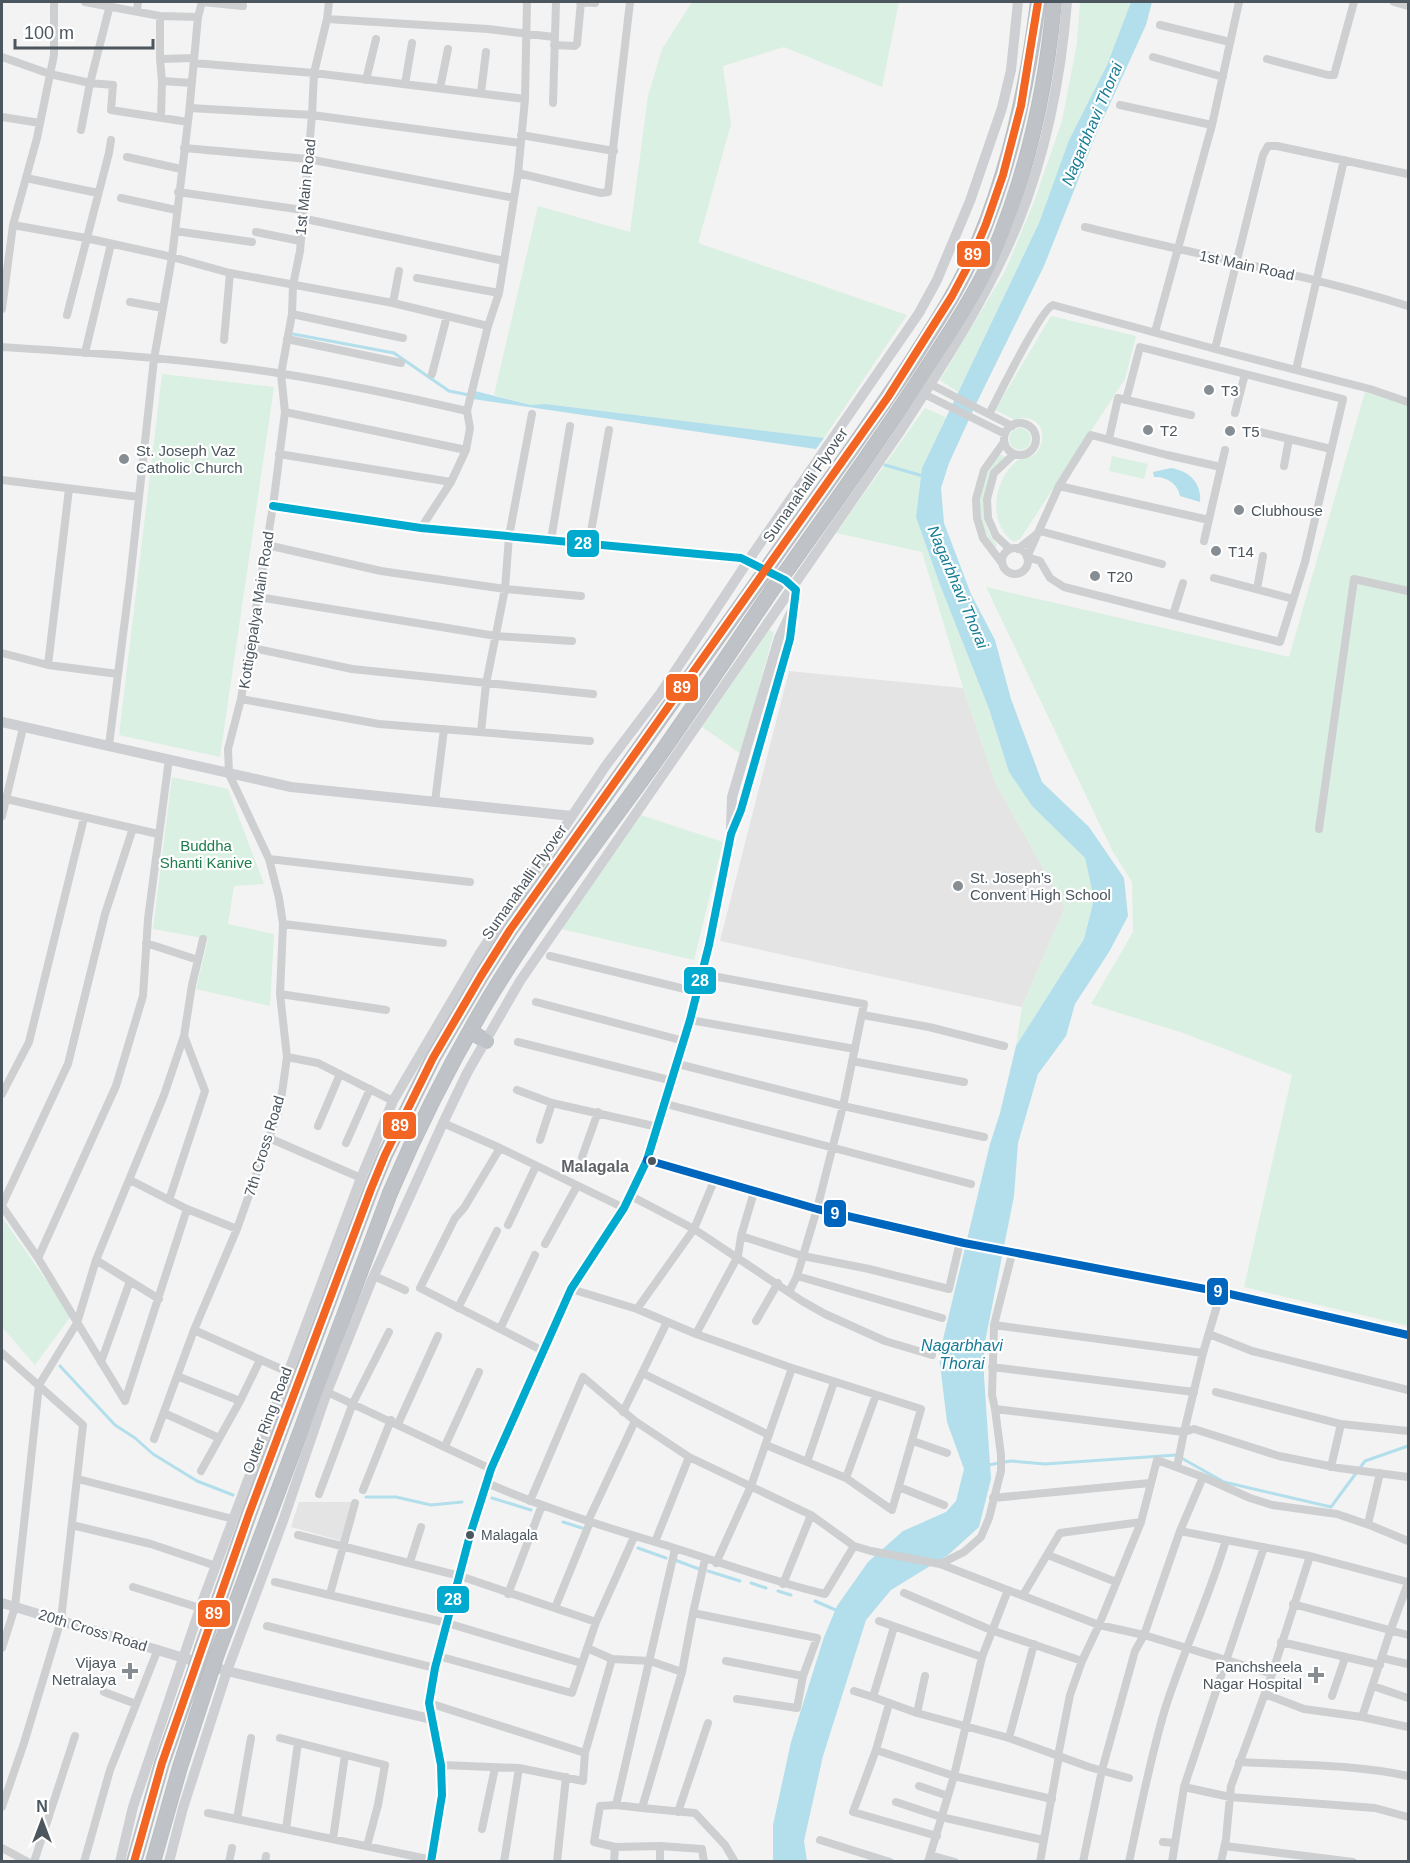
<svg xmlns="http://www.w3.org/2000/svg" width="1410" height="1863" viewBox="0 0 1410 1863" font-family="Arial,sans-serif">
  <rect width="100%" height="100%" fill="#f3f3f3"/>
  <path fill="#e5e4e5" d="M789,671L963,688L995,782L1065,907L1022,1007L720,941Z
    M299,1502H352L342,1541L291,1527Z"/>
  <path fill="#daf0e2" d="M692,2H899L882,87L784,47L723,66L731,124L698,243L907,315L824,438L545,404L531,405L494,395L538,206L630,232L648,96L662,49Z
    M1080,2H1131L1107,65L1069,140L1039,223L958,392L940,380L1005,271L1034,202L1062,121L1077,43Z
    M1051,316L1136,336L1125,379L1020,539L1014,542C987,525 993,479 1017,461C1023,456 1032,459 1037,452C1050,433 1038,412 1015,420L995,410Z
    M162,374L274,387L220,757L119,735Z
    M1365,392L1408,405V1326L1244,1287L1292,1075L1186,1034L1091,1004L1133,932L1132,882L1113,852L986,587L1289,657Z
    M925,408L946,417L922,468L916,517L940,585L989,709L1009,772L1032,806L1085,858L1094,899L1084,939L1016,1046L1022,1007L1065,907L995,782L963,688L922,552L836,533Z
    M1009 439a11 11 0 1 1 22 0a11 11 0 1 1-22 0Z
    M1000,454L1005,457C981,479 975,519 997,545L995,547C972,519 977,481 1000,454Z
    M1112,456L1148,464L1144,479L1109,471Z
    M769,630L774,632L741,754L702,727Z
    M172,777L228,789L264,884L234,886L228,924L274,934L270,1006L196,989L208,939L153,929Z
    M641,815L723,842L694,960L561,929Z
    M2,1217L71,1316L35,1365L2,1327Z"/>
  <path fill="#b2dfeb" d="M1131,2H1152L1146,25L1098,130L1044,266L977,402L949,463L941,488L944,523L971,594L995,640L1011,699L1042,782L1089,827L1124,878L1128,916L1109,952L1075,1004L1066,1036L1038,1074L1018,1143L1014,1196L984,1347V1376L991,1479L979,1527L948,1555L891,1590L866,1620L823,1756L804,1841L807,1861L773,1862V1825L791,1742L824,1637L837,1606L868,1562L903,1531L946,1512L956,1501L964,1469L947,1422L939,1356L990,1144L1000,1113L1016,1046L1084,939L1094,899L1085,858L1032,806L1009,772L989,709L940,585L916,517L922,468L1039,223L1069,140L1107,65Z
    M475,391L531,405L545,404L824,438L816,449L473,399Z
    M1171,468C1189,471 1202,483 1200,502L1180,496C1178,484 1166,476 1154,477L1153,472Z"/>
  <g fill="none" stroke-linecap="round" stroke-linejoin="round">
    <path stroke="#b2dfeb" stroke-width="3" d="M293,334L394,353L449,391L469,395
      M885,465L923,476
      M60,1366L115,1425L135,1438L153,1454L197,1481L233,1495
      M988,1465L1011,1461L1045,1464L1176,1455L1224,1482L1331,1507L1365,1461L1408,1446
      M366,1497H396L431,1505L462,1502
      M492,1498L531,1510
      M563,1522L582,1528
      M638,1548L666,1558
      M675,1560L699,1569
      M708,1571L740,1581
      M751,1583L766,1588
      M778,1591L791,1595
      M815,1601L838,1611"/>
    <g stroke="#b8bdc2" stroke-width="16">
      <path id="highway" d="M772,561C819,494 868,428 913,359C933,327 955,295 970,261C1008,179 1027,90 1038,2
        M790,566C838,498 887,430 932,360C952,330 973,298 988,266C1025,183 1046,92 1054,2
        M470,1031L486,1041
        M202,1648L249,1514L371,1189L385,1155L433,1058L481,976L510,930L759,580
        M217,1654L390,1193C416,1132 449,1066 482,1010C533,923 595,845 654,763C695,705 734,646 774,587
        M134,1862L162,1763L193,1676
        M153,1862L180,1767L208,1681"/>
    </g>
    <path stroke="#cdcfd1" stroke-width="8" d="M85,2L160,16L198,17
      M202,2L243,6
      M580,2L595,3
      M1394,2L1408,6
      M137,11L138,2
      M160,16V59
      M327,19L488,29L554,37
      M1160,25L1230,42
      M554,45L575,46L577,44L581,2
      M2,57L50,74L90,83L110,5
      M1153,57L1223,77
      M1267,59L1328,75H1334L1354,2
      M194,63L314,73L525,99
      M366,80L376,39
      M162,81L192,83
      M405,84L412,43
      M440,88L448,49
      M481,93L486,52
      M553,103L556,2
      M1120,105L1212,125
      M190,108L312,115L520,143
      M2,117L40,123
      M161,117L162,81L160,59L194,58
      M81,130L90,83L113,85L111,110L188,122
      M521,135L614,151
      M184,148L308,159L514,198
      M127,157L181,169
      M518,173L525,99L527,2
      M26,178L98,193
      M178,192L303,210
      M121,198L176,210
      M301,218L504,261
      M13,225L86,238L172,257L230,273L393,303L488,326
      M1085,227C1192,254 1302,273 1408,306
      M175,231L252,242
      M256,232L300,241
      M417,278L499,293
      M130,302L163,308
      M393,303L399,271
      M2,309L13,225L37,138L54,55V2
      M292,314L403,338
      M67,315L109,153L111,140
      M1155,332L1212,125L1239,2
      M287,339L401,363
      M224,340L230,273
      M2,347C95,353 191,359 284,374C346,384 406,397 467,411
      M1215,349L1263,155L1268,146H1277L1408,174
      M85,353L111,244
      M1296,370L1344,160
      M432,374L447,316
      M930,384L1012,426
      M924,394L1005,434
      M285,412L466,450
      M1235,413L1245,374
      M989,414C998,397 1041,309 1053,305L1230,353L1370,389L1408,402
      M1004 439a16 16 0 1 1 32 0a16 16 0 1 1-32 0Z
      M1256,431L1331,449
      M1109,439L1118,398L1191,415
      M279,454L451,482
      M1284,466L1289,439
      M1221,467L1225,450
      M2,480L139,497
      M1059,486L1027,557L1040,561L1050,578L1064,587L1280,642L1305,562L1343,399L1140,347L1126,400
      M421,528L451,482L466,450L470,428L467,411L488,326L499,293L518,173L601,193L608,192L630,2
      M1040,531L1162,564
      M551,540L570,426
      M1204,541L1221,467L1167,455L1091,435L1059,486L1209,520
      M589,543L609,430
      M267,545L381,571L505,589L581,596
      M1002 561a13 13 0 1 1 26 0a13 13 0 1 1-26 0Z
      M1010,549L996,536L988,518L987,499L994,473L1014,454
      M1018,549L1037,534
      M1002,563L983,538L977,518L976,499L984,470L1004,442
      M1214,578L1293,599
      M1257,589L1263,556
      M258,597L496,636L572,641
      M1173,615L1183,583
      M248,647L352,669L593,694
      M2,653L48,665L118,674
      M48,665L69,489
      M241,699L379,724L590,741
      M481,732L486,684L505,589L509,536L532,414
      M109,745L130,580L154,359L172,257L189,113L198,17L202,2
      M2,798L158,834
      M435,802L444,729
      M2,816L23,728
      M1319,829L1354,579L1408,591
      M269,859L470,882
      M283,924L443,943
      M146,943L198,960
      M550,956L697,992
      M702,974L864,1004L843,1106L817,1209L797,1276L942,1318
      M280,994L386,1010
      M536,1002L684,1041
      M863,1015L929,1027L1004,1046
      M690,1020L855,1049
      M518,1042L673,1081
      M287,1057L318,1063L393,1101
      M852,1061L964,1082
      M678,1064L843,1106L984,1137
      M517,1090L552,1103L658,1127
      M2,1094L29,1042L84,818
      M666,1104L971,1184
      M443,1123L500,1148L464,1208L455,1218L420,1288L543,1351
      M318,1126L340,1074
      M269,1138L361,1178
      M540,1140L552,1103
      M346,1143L370,1089
      M500,1148L624,1208
      M582,1157L598,1112
      M130,1180L187,1209L237,1229
      M754,1192L741,1236L803,1256L869,1269L949,1289L960,1242
      M631,1196L694,1229L802,1301L825,1314L885,1341L932,1355
      M169,1200L205,1091L184,1036
      M2,1205L68,1064L105,914L133,828
      M2,1206L38,1258L125,1401
      M508,1225L536,1166
      M545,1244L577,1186
      M38,1258L116,1086L143,996L148,919L169,759
      M96,1260L159,1299
      M374,1276L405,1290
      M571,1289L637,1309L696,1334L792,1368L921,1409L892,1510L846,1478L766,1445
      M789,1292L797,1276
      M458,1308L497,1231
      M637,1309L694,1229L714,1181
      M756,1321L778,1283
      M994,1325L1012,1254
      M500,1329L535,1255
      M194,1330L288,1372
      M696,1334L738,1256L741,1236
      M1209,1334L1252,1351L1408,1390
      M2,1353L83,1425L61,1620L24,1743L2,1807
      M1203,1353L994,1325L992,1395L995,1409L1184,1432L1203,1353L1221,1292
      M101,1362L130,1281
      M992,1367L1194,1392
      M642,1373L769,1435
      M177,1376L240,1401L260,1360
      M327,1392L491,1469
      M1216,1392L1341,1424L1408,1431
      M125,1401L187,1209
      M623,1412L667,1322
      M164,1413L219,1438
      M398,1424L438,1336
      M154,1439L194,1330L237,1229L280,1107L287,1057L280,994L283,924L279,898L269,859L229,774L228,749L241,699L273,506L285,412L281,374L292,314L293,285L300,251L312,115L314,73L327,19L329,2
      M913,1441L947,1453
      M445,1446L479,1372
      M807,1462L834,1382
      M1177,1467L1184,1432L1194,1429L1279,1456L1339,1468L1408,1477
      M1331,1467L1341,1424
      M201,1471L240,1401
      M846,1478L876,1395
      M78,1479L233,1519
      M487,1483C542,1507 598,1525 655,1542C712,1559 767,1580 825,1594L854,1546
      M899,1487L944,1505
      M363,1490L391,1420
      M319,1494L353,1403L389,1332
      M993,1498L1150,1483
      M530,1501L583,1377L635,1421L689,1457L811,1515L854,1546L871,1551L940,1564L1099,1625L1144,1635L1272,1674
      M588,1521L635,1421
      M1368,1524L1380,1473
      M72,1525L151,1544L216,1566
      M1180,1531L1203,1477L1250,1498L1272,1505L1337,1514L1372,1526L1408,1541
      M298,1535L460,1576L596,1622
      M655,1542L689,1457
      M1048,1555L1116,1582
      M410,1562L421,1527
      M716,1563L751,1486L792,1368
      M940,1564L964,1552L981,1537L989,1518L1001,1471V1455L995,1409
      M275,1582L447,1623L581,1663
      M783,1584L811,1515
      M133,1587L200,1608
      M904,1593L991,1630L1082,1661
      M330,1594L355,1503
      M508,1594L542,1505
      M1023,1595L1060,1533L1141,1522
      M1293,1604L1408,1635
      M555,1608L590,1522
      M693,1613L705,1559
      M879,1621L982,1657
      M267,1626L435,1668
      M894,1627L873,1697L917,1713L1009,1738L1089,1767L1129,1778
      M1281,1642L1380,1665
      M2,1648L15,1607L39,1385L77,1323L96,1260L164,1095L184,1036L192,985L203,939
      M587,1648L612,1659L650,1661L682,1672
      M438,1656L572,1693L596,1622L634,1537
      M1382,1658L1408,1664
      M726,1661L803,1676
      M1373,1686L1408,1698
      M854,1691L873,1697
      M104,1692L136,1704
      M1265,1694L1304,1709L1362,1717L1408,1727
      M1332,1696L1345,1658
      M429,1703L585,1753
      M889,1704L876,1750L853,1812L937,1836
      M917,1713L925,1676
      M1362,1717L1391,1629L1408,1583
      M280,1738L385,1765L378,1805L367,1846
      M1009,1738L1034,1644
      M876,1750L954,1776L1052,1799
      M1058,1756L1070,1695L1082,1661L1099,1625L1141,1522L1157,1460L1203,1477
      M1239,1762C1295,1765 1353,1764 1408,1776
      M441,1765L519,1768L583,1781L585,1753L612,1659
      M919,1786L948,1796
      M1184,1787L1230,1797L1375,1808L1408,1817
      M896,1802L941,1817L1043,1840
      M616,1805L675,1549
      M642,1808L616,1805L600,1806L594,1842L615,1847L660,1846L702,1849L704,1862
      M678,1812L708,1723
      M208,1813L432,1860
      M237,1819L251,1738
      M286,1829L298,1743
      M482,1829L495,1768
      M333,1839L345,1755
      M820,1840L890,1862
      M1163,1842L1175,1843
      M1225,1846L1353,1862
      M2,1848L28,1862
      M930,1855L955,1862
      M34,1862L75,1736
      M84,1862L110,1770L158,1649
      M229,1862L232,1848
      M265,1862L266,1856
      M504,1862L519,1768
      M557,1862L566,1777
      M614,1862L615,1847
      M660,1862V1846
      M735,1862L725,1845L695,1813L642,1808L682,1672L693,1613L817,1638L803,1676L797,1708L737,1699
      M928,1862L954,1776L982,1657L1008,1590
      M1040,1862L1059,1756
      M1083,1862L1102,1770L1135,1651L1144,1635L1180,1531L1226,1540
      M1129,1862C1140,1811 1150,1759 1165,1709C1183,1652 1209,1598 1226,1540L1310,1556L1408,1582
      M1172,1862L1184,1787L1264,1547
      M1221,1862L1226,1839L1231,1786L1272,1674L1310,1556"/>
    <path stroke="#cdcfd2" stroke-width="10" d="M273,506L421,528L741,558L785,580L796,590L790,639L741,810L731,834L709,945L690,1020L647,1160L624,1208L571,1289L491,1469L470,1535L435,1668L429,1703L441,1765L442,1795L431,1862
      M2,722L291,787L572,816
      M731,828L732,797L779,638L791,613
      M647,1160L817,1209L964,1243L1221,1292L1408,1335
      M2,1603L227,1671L431,1719
      M120,1862L133,1807L200,1608L361,1178L393,1101L480,953L607,764L660,694L748,561L919,313L937,280L970,201L1002,108L1011,70L1018,2
      M169,1862L183,1808L227,1671L283,1521L327,1392L371,1282L443,1123L467,1073L520,981L899,433C942,366 987,298 1018,223C1046,153 1061,77 1067,2"/>
    <use href="#highway" stroke="#bfc3c7" stroke-width="14"/>
    <g stroke="#b8bdc2" stroke-width="16" stroke-linecap="butt">
      <path id="highway-bridge" d="M759,580L772,561
        M774,587L790,566
        M193,1676L202,1648
        M208,1681L217,1654"/>
    </g>
    <use href="#highway-bridge" stroke="#bfc3c7" stroke-width="14"/>
    <g stroke="#fff" stroke-width="12">
      <path id="bus-1" d="M273,506L421,528L741,558L785,580L796,590L790,639L741,810L731,834L709,945L690,1020L647,1160L624,1208L571,1289L491,1469L470,1535L435,1668L429,1703L441,1765L442,1795L431,1862"/>
    </g>
    <g stroke="#fff" stroke-width="12">
      <path id="bus-2" d="M134,1862L162,1763L202,1648L249,1514L371,1189L385,1155L433,1058L481,976L510,930L888,397L952,296L970,262L986,224L1003,175L1021,106L1038,2"/>
    </g>
    <g stroke="#fff" stroke-width="12">
      <path id="bus-3" d="M647,1160L817,1209L964,1243L1221,1292L1408,1335"/>
    </g>
    <use href="#bus-1" stroke="#00a9ce" stroke-width="8"/>
    <use href="#bus-2" stroke="#f26522" stroke-width="8"/>
    <use href="#bus-3" stroke="#0065bd" stroke-width="8"/>
  </g>
  <g fill="#868d93" stroke="#fff" stroke-width="2">
    <circle cx="1209" cy="390" r="6"/>
    <circle cx="1148" cy="430" r="6"/>
    <circle cx="1230" cy="431" r="6"/>
    <circle cx="124" cy="459" r="6"/>
    <circle cx="1239" cy="510" r="6"/>
    <circle cx="1216" cy="551" r="6"/>
    <circle cx="1095" cy="576" r="6"/>
    <circle cx="958" cy="886" r="6"/>
    <path d="M127 1662h6v6h6v6h-6v6h-6v-6h-6v-6h6z"/>
    <path d="M1313 1666h6v6h6v6h-6v6h-6v-6h-6v-6h6z"/>
  </g>
  <g fill="#4b565f" stroke="#fff" stroke-width="2">
    <circle cx="652" cy="1161" r="5"/>
    <circle cx="470" cy="1535" r="5"/>
  </g>
  <g text-anchor="middle" dominant-baseline="central" stroke-width="4.5" stroke-linejoin="round" paint-order="stroke">
    <g font-size="14" fill="#4b565f" stroke="#fff" text-anchor="start">
      <text x="481" y="1535">Malagala</text>
    </g>
    <g font-size="15" fill="#4b565f" stroke="#fff">
      <text transform="translate(305 187) rotate(-84)">1st Main Road</text>
      <text transform="translate(1247 265) rotate(12)">1st Main Road</text>
      <text transform="translate(805 485) rotate(-55)">Sumanahalli Flyover</text>
      <text transform="translate(256 610) rotate(-81)">Kottigepalya Main Road</text>
      <text transform="translate(524 882) rotate(-55)">Sumanahalli Flyover</text>
      <text transform="translate(264 1146) rotate(-73)">7th Cross Road</text>
      <text transform="translate(267 1420) rotate(-69)">Outer Ring Road</text>
      <text transform="translate(93 1630) rotate(17)">20th Cross Road</text>
    </g>
    <g font-size="15" fill="#4b565f" stroke="#fff" text-anchor="start">
      <text x="1221" y="390">T3</text>
      <text x="1160" y="430">T2</text>
      <text x="1242" y="431">T5</text>
      <text x="136" y="450">St. Joseph Vaz<tspan x="136" dy="17">Catholic Church</tspan></text>
      <text x="1251" y="510">Clubhouse</text>
      <text x="1228" y="551">T14</text>
      <text x="1107" y="576">T20</text>
      <text x="970" y="877">St. Joseph's<tspan x="970" dy="17">Convent High School</tspan></text>
      <text x="116" y="1662" text-anchor="end">Vijaya<tspan x="116" dy="17">Netralaya</tspan></text>
      <text x="1302" y="1666" text-anchor="end">Panchsheela<tspan x="1302" dy="17">Nagar Hospital</tspan></text>
    </g>
    <g font-size="15" fill="#1f7d4d" stroke="#fff">
      <text x="206" y="845">Buddha<tspan x="206" dy="17">Shanti Kanive</tspan></text>
    </g>
    <g font-size="16" font-style="italic" fill="#167d96" stroke="#fff">
      <text transform="translate(1092 124) rotate(-67)">Nagarbhavi Thorai</text>
      <text transform="translate(958 587) rotate(67)">Nagarbhavi Thorai</text>
      <text x="962" y="1345">Nagarbhavi<tspan x="962" dy="18">Thorai</tspan></text>
    </g>
    <g font-size="16" font-weight="bold" fill="#5f6367" stroke="#fff">
      <text x="595" y="1166">Malagala</text>
    </g>
  </g>
  <g stroke="#fff" stroke-width="2">
    <rect x="956" y="240" width="35" height="28" rx="6" fill="#f26522"/>
    <rect x="566" y="529" width="34" height="29" rx="6" fill="#00a9ce"/>
    <rect x="665" y="673" width="34" height="29" rx="6" fill="#f26522"/>
    <rect x="683" y="966" width="34" height="29" rx="6" fill="#00a9ce"/>
    <rect x="382" y="1111" width="35" height="29" rx="6" fill="#f26522"/>
    <rect x="823" y="1199" width="24" height="29" rx="6" fill="#0065bd"/>
    <rect x="1206" y="1277" width="23" height="29" rx="6" fill="#0065bd"/>
    <rect x="436" y="1585" width="34" height="29" rx="6" fill="#00a9ce"/>
    <rect x="197" y="1599" width="34" height="29" rx="6" fill="#f26522"/>
  </g>
  <g font-size="16" text-anchor="middle" font-weight="bold" fill="#fff">
    <text x="973" y="260">89</text>
    <text x="583" y="549">28</text>
    <text x="682" y="693">89</text>
    <text x="700" y="986">28</text>
    <text x="400" y="1131">89</text>
    <text x="835" y="1219">9</text>
    <text x="1218" y="1297">9</text>
    <text x="453" y="1605">28</text>
    <text x="214" y="1619">89</text>
  </g>
  <rect width="1410" height="1863" fill="none" stroke="#4b565f" stroke-width="6"/>
  <g transform="translate(42 1821)" stroke="#ffffff" stroke-width="4.5" paint-order="stroke">
  <path d="M0-4.5L10 22L0 15L-10 22Z" fill="#4b565f"/>
  <text y="-9" font-size="16" font-weight="bold" text-anchor="middle" fill="#4b565f">N</text>
  </g>
  <path d="M15 39v9h138v-9" fill="none" stroke="#4b565f" stroke-width="3"/>
  <text x="24" y="39" font-size="18" fill="#4b565f" stroke="#ffffff" stroke-width="4.5" paint-order="stroke">100 m</text>
</svg>
